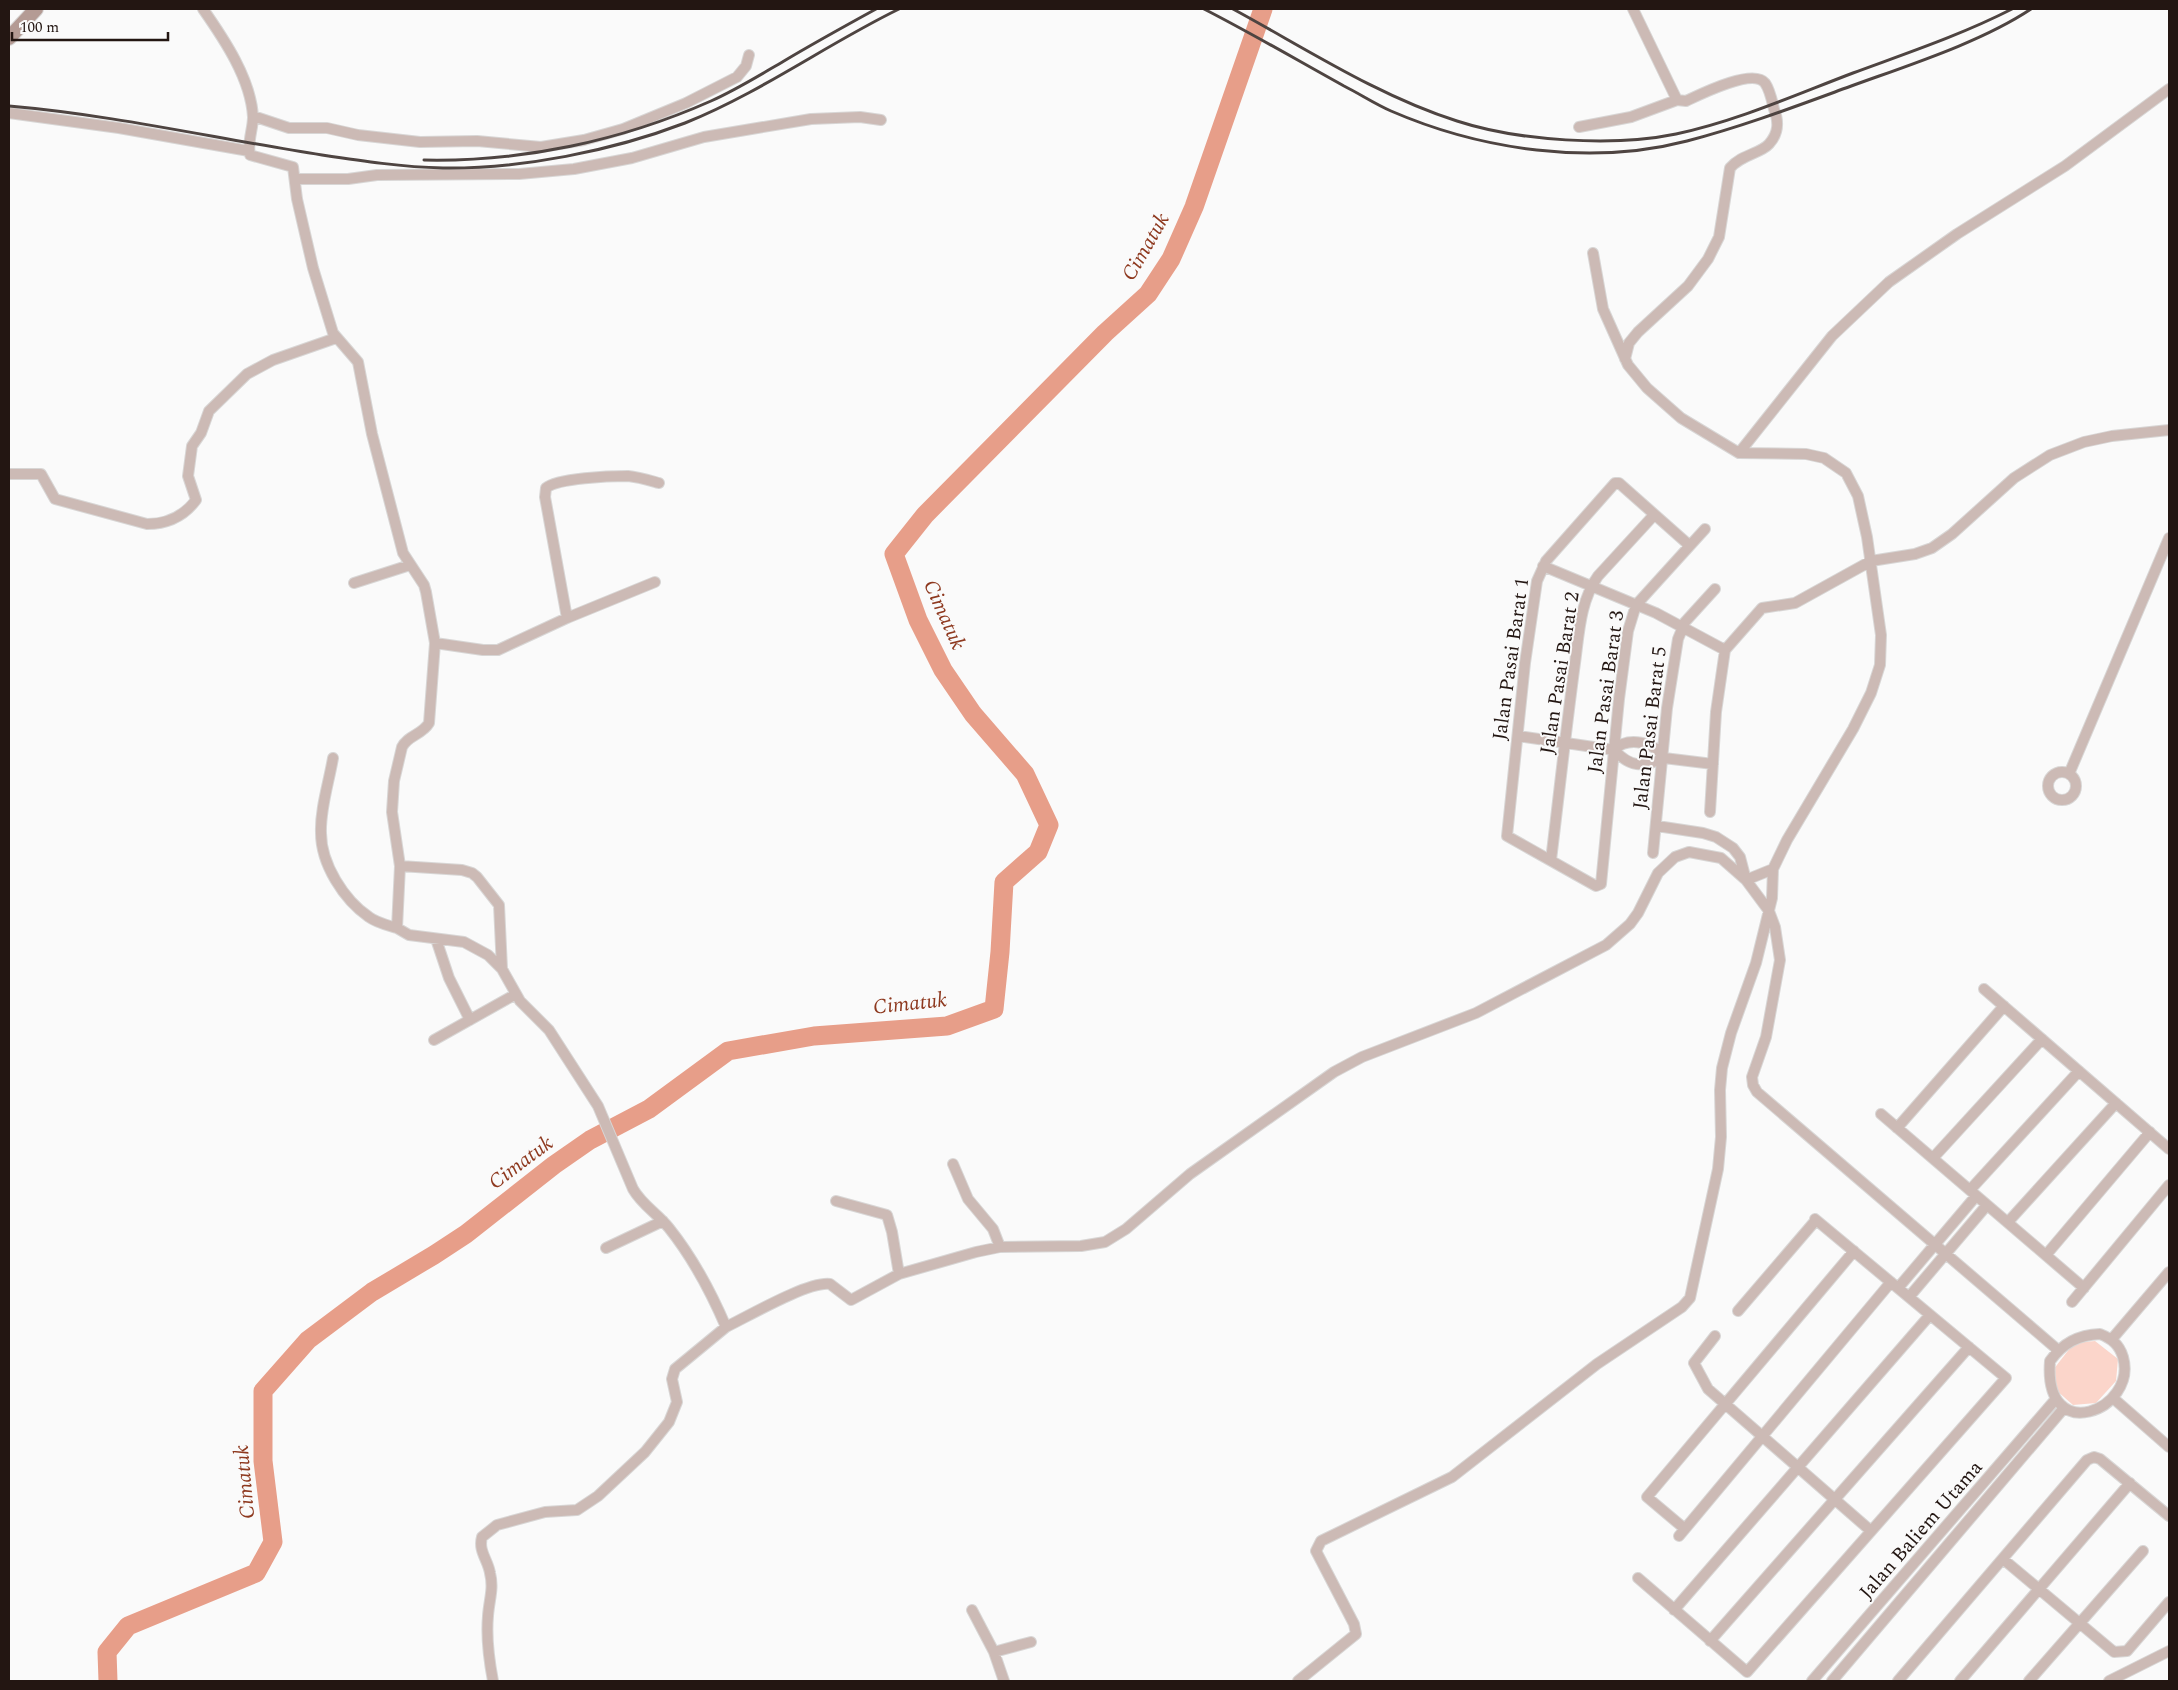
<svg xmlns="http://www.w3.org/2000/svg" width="2178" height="1690" viewBox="0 0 2178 1690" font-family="Spectral,serif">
  <rect width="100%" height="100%" fill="#fafafa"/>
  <path fill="#fbd5ca" d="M2095,1341L2118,1359L2116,1381L2096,1403L2073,1405L2056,1390L2053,1370L2074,1343Z"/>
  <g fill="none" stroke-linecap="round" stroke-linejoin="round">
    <path stroke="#e79e89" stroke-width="19" d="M108,1681L107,1652L128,1626L256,1573L273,1542L263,1461V1391L308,1340L372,1292L434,1255L466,1234L554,1165L590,1140L649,1109L728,1051L814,1036L947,1026L994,1009L1000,952L1004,882L1038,852L1049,825L1025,774L973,714L943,670L918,620L894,554L925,515L1105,333L1148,294L1171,259L1194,207L1263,9"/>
    <g stroke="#d8d6d5" stroke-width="12">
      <path id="street" d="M203,9C224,39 251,79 253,117C253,129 247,143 250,155L293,167L297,199L313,268L333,333L358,362L372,434L403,553L424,585L426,592L435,643L429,723C422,735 408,735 402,747L394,781L392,812L400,866L397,928L409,935L464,942L488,955L502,969L520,1001L549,1030L598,1106L633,1189C642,1205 657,1213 669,1228C693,1258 711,1292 726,1327L675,1369L672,1379L677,1402L669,1422L645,1452L598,1496L577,1510L545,1512L497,1525L482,1537C478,1551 488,1560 490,1573C494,1589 489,1600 488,1616C486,1638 489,1660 493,1681
        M9,113L119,128L249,151
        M253,116L289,128H327L358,135L420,142L477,141L541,147L584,140L623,129L686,103L737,77L746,66L749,55
        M1579,127L1631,117L1677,100
        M295,179H348L377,175L519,174L574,169L632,158L704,137L811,119L860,117L881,120
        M1625,359L1629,343L1638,332L1688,286L1708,259L1719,237L1730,168C1742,154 1760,154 1769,144C1779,133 1779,122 1774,109C1772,101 1770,90 1765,83C1753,68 1701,94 1686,101L1677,100L1633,9
        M1739,453L1832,336L1889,282L1957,234L2065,166L2169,89
        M9,474H41L55,499L147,524C167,524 184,516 196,500L188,476L192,446L201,433L209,411L247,374L273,360L336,338
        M1689,545L1619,483H1615L1546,561L1537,581L1525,663L1507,836L1596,886L1601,884L1619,699L1628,631L1636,605L1705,529
        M1543,566L1656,613L1725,650
        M354,583L410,565
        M567,618L545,497L546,488C557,478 611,476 628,476C638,477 648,480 659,483
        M435,643L483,650H498L567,618L655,582
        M1518,736L1614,750C1628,736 1655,742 1664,758L1713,764
        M1614,750C1630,767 1642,768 1664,758
        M333,758C329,782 320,809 321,833C321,864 344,900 369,917C377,923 387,925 397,928
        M2048 786a14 14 0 1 1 28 0a14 14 0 1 1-28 0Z
        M2069,774L2169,538
        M1710,812L1716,712L1725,650L1762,608L1795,603L1871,561L1915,554L1932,548L1952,534L2014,478L2050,455L2084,442L2112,436L2169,430
        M1657,826L1703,833L1716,837L1733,848L1740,857L1746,880L1769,911L1775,927L1780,960L1766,1037L1752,1077L1753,1085L1757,1092L2058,1350
        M1653,853L1667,708L1678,639L1685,622L1715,589
        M1551,860C1559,795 1566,729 1575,663C1579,634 1580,601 1598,576L1654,515
        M400,866L462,870L472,873L477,877L499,905L502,969
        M436,939L449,978L470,1020
        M1984,989L2169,1149
        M434,1040L516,994
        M1881,1114L2084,1288
        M1897,1128L2004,1006
        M1933,1158L2042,1039
        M953,1164L968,1199L993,1229L1000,1247
        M1970,1190L2079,1071
        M836,1201L887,1215L892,1232L899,1274
        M2008,1222L2116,1103
        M606,1248L663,1221
        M2046,1255L2150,1132
        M1898,1288L1976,1196
        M1909,1297L1987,1205
        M2072,1302L2169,1185
        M1738,1311L1816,1220
        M726,1327C747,1317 808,1281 830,1284L851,1300L899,1274L976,1252L1000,1247L1081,1246L1105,1242L1126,1229L1190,1174L1334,1072L1362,1057L1476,1013L1606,945L1630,924L1638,913L1658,873L1675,857L1689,852L1721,858L1746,880L1773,869
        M2100,1334C2112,1339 2119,1344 2123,1357C2138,1410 2043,1448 2050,1361C2063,1343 2078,1335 2100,1334Z
        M1715,1336L1694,1363L1708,1389L1871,1531
        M2112,1339L2169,1272
        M2113,1398L2169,1447
        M1685,1529L1647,1497L1854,1251
        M1679,1536L1891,1282
        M2003,1559L2114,1652L2127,1651L2169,1602
        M1638,1578L1747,1672L2006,1378L1815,1219
        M972,1610L994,1652L1004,1681
        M1674,1610L1930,1315
        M1710,1641L1969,1347
        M994,1652L1031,1642
        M1298,1681L1356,1634L1354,1624L1316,1551L1321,1541L1452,1477L1597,1364L1682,1307L1690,1298L1718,1169L1721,1137L1720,1090L1722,1068L1731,1033L1756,963L1772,898L1773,869L1787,840L1853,729L1871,693L1880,665L1881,635L1867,537L1858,496L1846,473L1824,458L1806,454L1739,453L1681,418L1647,388L1628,365L1603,309L1593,253
        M1812,1681L2055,1400
        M1832,1681L2064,1408
        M1898,1681L2087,1460L2094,1457L2100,1459L2169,1516
        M1960,1681L2130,1483
        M2029,1681L2143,1551
        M2109,1681L2169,1651"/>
    </g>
    <g stroke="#d8d6d5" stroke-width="16">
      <path id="secondary" d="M9,38L36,9"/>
    </g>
    <use href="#street" stroke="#ccbab5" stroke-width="10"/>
    <use href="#secondary" stroke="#b49b94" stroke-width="14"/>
    <path stroke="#4e4441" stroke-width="3" d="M1204,9C1251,33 1297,60 1344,86C1360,94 1375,104 1391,111C1481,150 1591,166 1687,141C1737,128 1786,110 1835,92C1896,69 1977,45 2031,9
      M1233,9C1305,48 1378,96 1457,121C1518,141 1613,147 1676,134C1737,121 1795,95 1853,73C1907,53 1961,35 2012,9
      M9,106C114,115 218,139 322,155C362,161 402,167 443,168C521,169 612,151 685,123C760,93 827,44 899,9
      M424,160C522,162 621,141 711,101C736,90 760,75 784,61C814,43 845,26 876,9"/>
  </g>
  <g text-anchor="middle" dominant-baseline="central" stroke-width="4" stroke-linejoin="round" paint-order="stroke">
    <g font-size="20" fill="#231612" stroke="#fafafa">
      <text transform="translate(1511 659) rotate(-82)">Jalan Pasai Barat 1</text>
      <text transform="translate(1560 673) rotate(-81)">Jalan Pasai Barat 2</text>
      <text transform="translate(1606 692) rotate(-82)">Jalan Pasai Barat 3</text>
      <text transform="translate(1650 728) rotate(-83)">Jalan Pasai Barat 5</text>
      <text transform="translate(1921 1530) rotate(-49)">Jalan Baliem Utama</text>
    </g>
    <g font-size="21" font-style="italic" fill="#8e391f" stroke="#fafafa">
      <text transform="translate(1146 247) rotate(-60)">Cimatuk</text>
      <text transform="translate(944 615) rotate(66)">Cimatuk</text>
      <text transform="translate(910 1004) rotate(-6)">Cimatuk</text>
      <text transform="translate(521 1163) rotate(-37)">Cimatuk</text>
      <text transform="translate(245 1482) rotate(-95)">Cimatuk</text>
    </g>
  </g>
  <rect width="2178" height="1690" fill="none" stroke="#231612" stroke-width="20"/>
  <path d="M12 32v8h156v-8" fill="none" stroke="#231612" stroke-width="2.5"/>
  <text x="20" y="32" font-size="15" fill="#231612" stroke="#fafafa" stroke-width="4" paint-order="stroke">100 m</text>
</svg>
